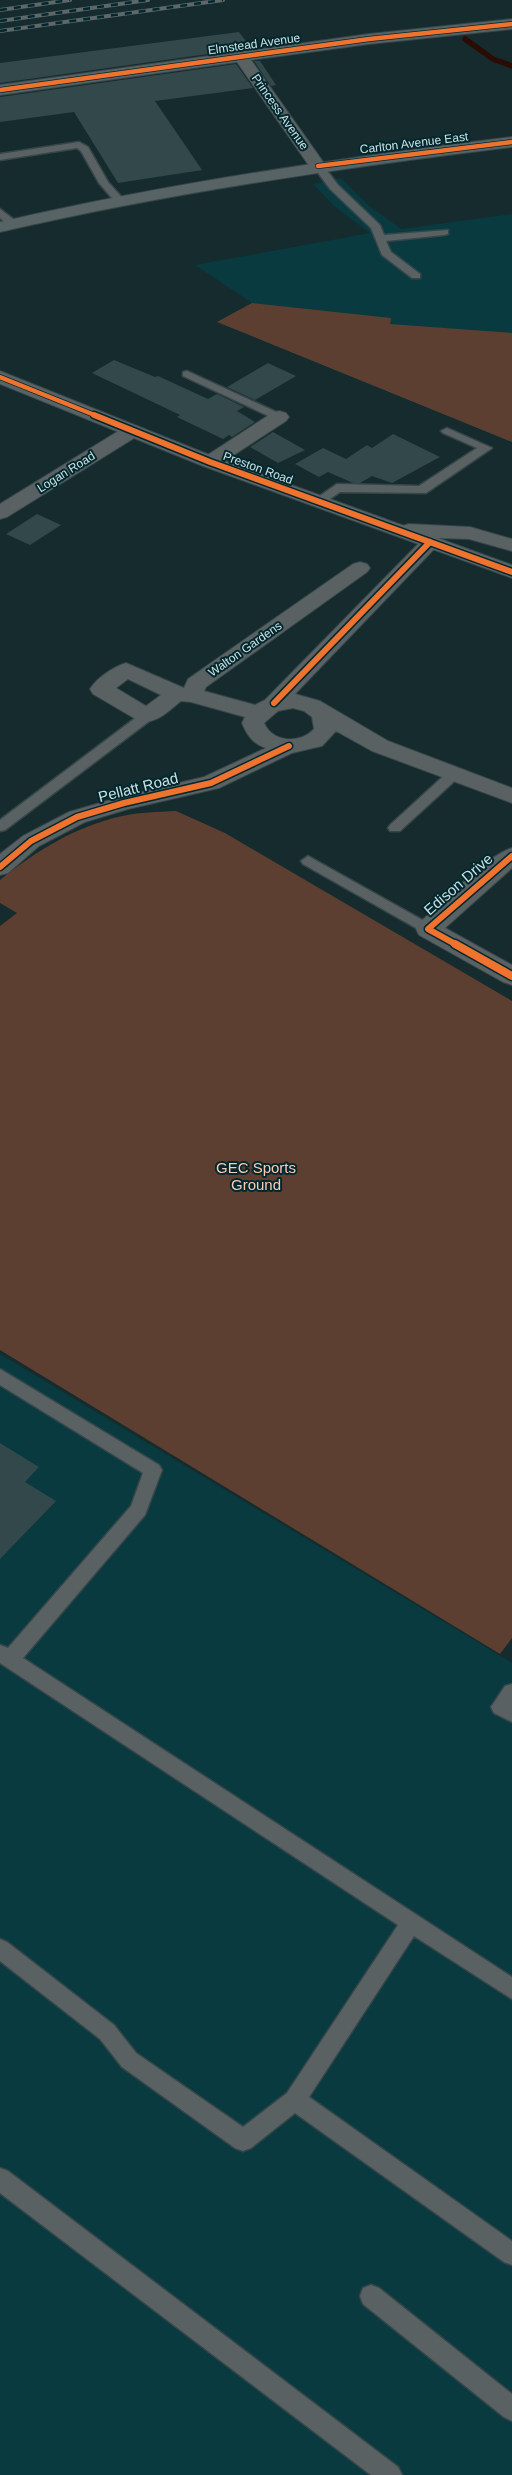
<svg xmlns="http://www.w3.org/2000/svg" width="512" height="2475" viewBox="0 0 512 2475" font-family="Helvetica,sans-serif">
  <rect width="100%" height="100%" fill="#162b2e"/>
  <path fill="#083a40" d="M341,178L368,205L401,229L512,214V442L217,322L252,303L195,265L370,233L334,206L313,184Z
    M0,1354L512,1663V2475H0Z"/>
  <path fill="#5c3f30" d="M252,303L391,318L390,324L512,333V442L217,322Z
    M176,811L225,833L512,1001V1638L500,1654L0,1350V926L17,913L0,903V880C36,851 76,826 122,816C139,812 159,812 176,811Z"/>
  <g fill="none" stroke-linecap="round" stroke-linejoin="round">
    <path stroke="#2a0c04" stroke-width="5.5" d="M465,39L493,59L512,66"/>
  </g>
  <path fill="#32484b" d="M239,32L251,48L0,83V63Z
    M254,61H260L276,85L271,86Z
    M236,64L253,88L155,101L202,170L118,183L74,112L0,122V97Z
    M114,360L155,377L158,376L208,399L217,394L244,407L237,411L255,422L232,437L229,435L223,439L177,417L180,415L92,373Z
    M268,363L296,376L255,400L227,387Z
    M273,432L305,450L278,463L250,447Z
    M393,434L440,457L392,483L372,476L360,483H353L328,472L319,477L295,464L323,448L346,459L367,445L372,448Z
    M37,514L61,525L30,545L6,534Z
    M0,1443L39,1467L25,1482L56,1501L0,1559Z"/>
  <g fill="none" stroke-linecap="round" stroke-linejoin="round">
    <g stroke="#354649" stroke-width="3">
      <path id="lane" d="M79,142L88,147L108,182L126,202L125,204H117L99,183L81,151L77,148L0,160V154Z
        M314,164H322L338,185L380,225L384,235L448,230V234L444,235L386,241L391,252L420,274V278H412L382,255L371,228L330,189L313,166Z
        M0,209L17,222V226H9L0,218Z
        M187,371L283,415L285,417L279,420L275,419L183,376V372Z
        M447,428L492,448L426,493L340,492L321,505H313L311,502L337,484L419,486L477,448L443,433L441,431Z
        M147,712L154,716L152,719L5,830L0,831V820L142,713Z
        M454,770L459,771L461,774L459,777L400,831H390L388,828L390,825L449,771Z
        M308,856L433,926L435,929L433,932H423L303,864L301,861Z
        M0,1369L159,1465L162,1470L145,1515L23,1658L512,1977V1999L414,1936L309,2097L512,2241V2265L504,2262L295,2113L251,2148L243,2151L235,2148L122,2067L100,2039L0,1961V1939L7,1942L114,2025L136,2053L243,2127L287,2093L398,1925L0,1663V1645L8,1648L131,1506L143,1473L0,1385Z
        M512,1684V1722L494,1713L491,1707L505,1686Z
        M0,2168L8,2171L398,2467L402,2475H371L0,2193Z
        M371,2285L379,2288L512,2394V2421L504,2417L363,2304L360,2296L363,2288Z"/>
    </g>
    <g stroke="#354649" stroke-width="2">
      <path id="street" d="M512,19V29L369,44L251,60L326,166L324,170H312L237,62L0,95V85L369,34Z
        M279,411L286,413L289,417L286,421L217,466H203L200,462L203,458L272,413Z
        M132,425L139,427L142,431L139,435L7,517L0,519V504L125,427Z
        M409,524L470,527L512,539V551L469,539L437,538L440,542L437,546L295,694L320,701L388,741L512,788V803L372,751L336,731L322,746L292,753L219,788L128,809L85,822L39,846L8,873L0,875V854L23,836L69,812L124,796L204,777L266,748C253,744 247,735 242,723L245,717L191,702L181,701C168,711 156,725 139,721L93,694L90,689C97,678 113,667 126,663L184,688L188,679L353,564L360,562L367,564L370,568L367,572L206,687L204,691L255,705L265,700L425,537L402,534L399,530L402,526ZM128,679L161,695L146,706L116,688ZM293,708L304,711L312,717L314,729C300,744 273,743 264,723L278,711Z
        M512,848V868L445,928L512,965V985L503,982L419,935L416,929L419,923C441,904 487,855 512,848Z"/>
    </g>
    <g stroke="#354649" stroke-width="2">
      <path id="secondary" d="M512,137V147C340,168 169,193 0,232V222C169,183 340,158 512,137Z
        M0,371L217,458L512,565V578L203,466L0,384Z"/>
    </g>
    <use href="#lane" fill="#5a6163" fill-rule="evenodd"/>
    <use href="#street" fill="#5a6163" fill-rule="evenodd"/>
    <use href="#secondary" fill="#586365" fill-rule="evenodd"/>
    <g stroke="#5e686a" stroke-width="4">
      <path id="rail" d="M0,10L70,0
        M0,21L148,0
        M0,31L223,0"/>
    </g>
    <use href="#rail" stroke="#01282e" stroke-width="2.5" stroke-dasharray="7" stroke-linecap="butt"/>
    <g stroke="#01282e" stroke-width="6">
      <path id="cycleway-far2" d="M0,90L369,39L512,24
        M318,166L512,142
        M0,377L97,416"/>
    </g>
    <g stroke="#01282e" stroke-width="9">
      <path id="cycleway-far1" d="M94,415L210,462L512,572
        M274,703L430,542
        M0,867L31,841L77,817L124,803L211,783L289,746
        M457,945L428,929L512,856"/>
    </g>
    <g stroke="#01282e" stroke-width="11">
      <path id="cycleway" d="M455,944L512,976"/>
    </g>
    <use href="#cycleway-far2" stroke="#ef722f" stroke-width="4.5"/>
    <use href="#cycleway-far1" stroke="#ef722f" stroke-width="6"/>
    <use href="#cycleway" stroke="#ef722f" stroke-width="8"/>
  </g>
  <g text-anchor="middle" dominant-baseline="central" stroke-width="4" stroke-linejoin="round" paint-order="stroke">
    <g font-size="12" fill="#cde1e4" stroke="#01282e">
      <text transform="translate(254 44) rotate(-8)">Elmstead Avenue</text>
      <text transform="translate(280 112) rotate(55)">Princess Avenue</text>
      <text transform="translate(414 143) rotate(-7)">Carlton Avenue East</text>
      <text transform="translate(258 468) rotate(20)">Preston Road</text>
      <text transform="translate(66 472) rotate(-32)">Logan Road</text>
      <text transform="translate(245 649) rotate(-35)">Walton Gardens</text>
    </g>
    <g font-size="15" fill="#cde1e4" stroke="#01282e">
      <text transform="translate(138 787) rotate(-14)">Pellatt Road</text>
      <text transform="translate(458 884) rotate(-41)">Edison Drive</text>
    </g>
    <g font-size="15" fill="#ffcbb3" stroke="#01282e">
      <text x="256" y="1167">GEC Sports<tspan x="256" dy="17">Ground</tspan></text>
    </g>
  </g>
</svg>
